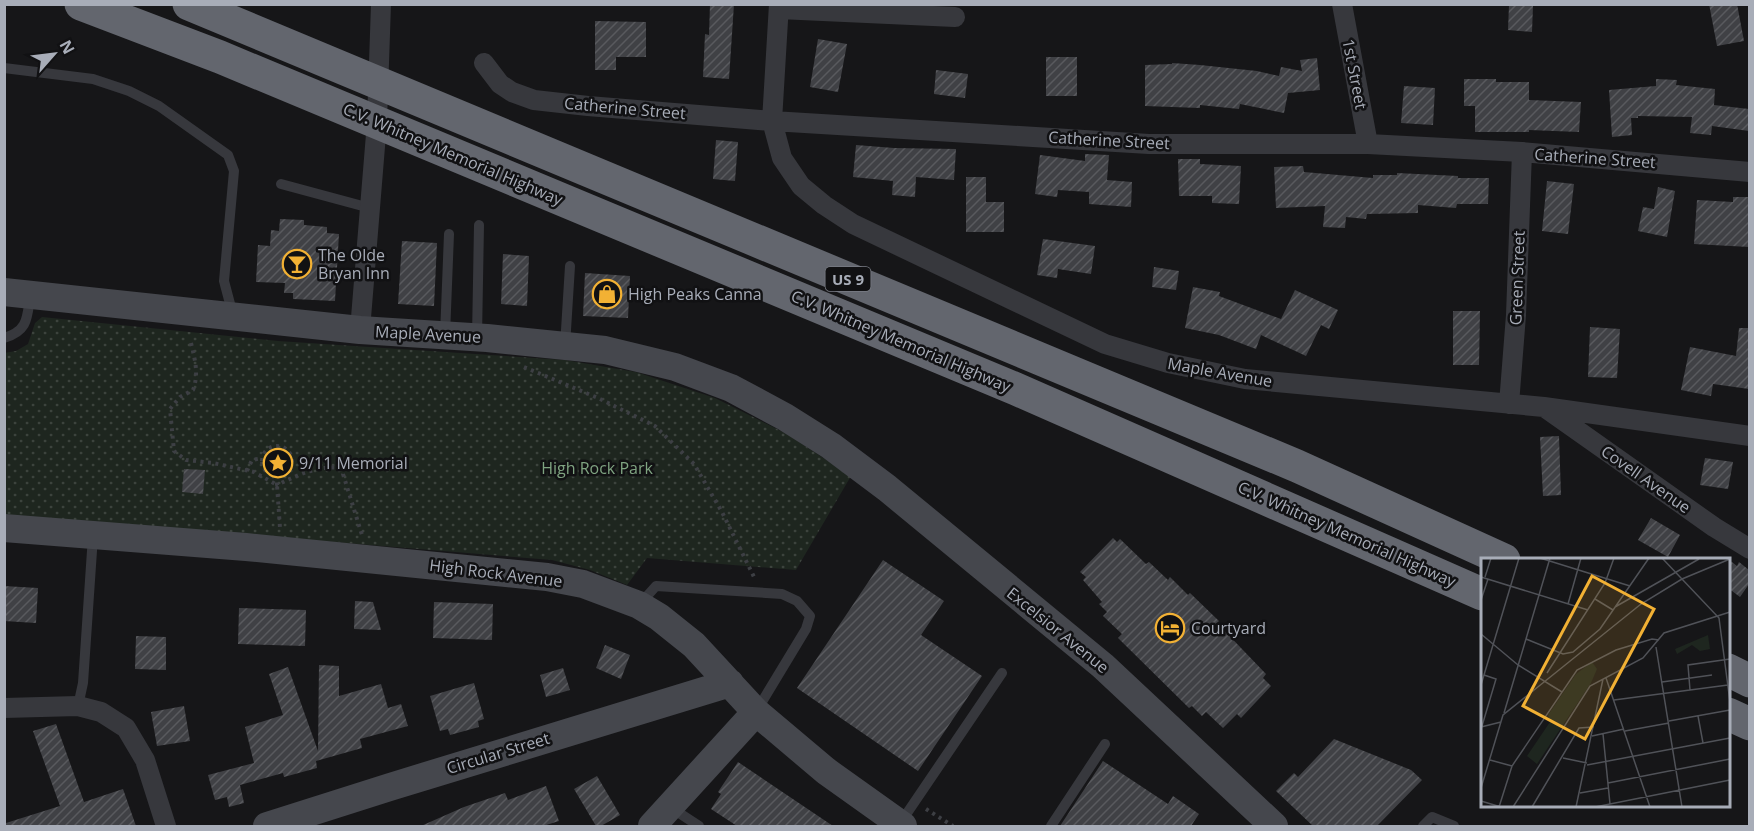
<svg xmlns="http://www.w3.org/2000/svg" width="1754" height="831" viewBox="0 0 1754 831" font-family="'Open Sans',sans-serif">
  <defs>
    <pattern id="green-dots" width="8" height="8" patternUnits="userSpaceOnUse" patternTransform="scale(1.5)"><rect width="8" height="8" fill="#1e261f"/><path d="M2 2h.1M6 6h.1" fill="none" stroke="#3c433d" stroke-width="1.8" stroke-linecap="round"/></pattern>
    <pattern id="building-hatch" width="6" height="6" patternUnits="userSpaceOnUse" patternTransform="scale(1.5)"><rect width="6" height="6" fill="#404145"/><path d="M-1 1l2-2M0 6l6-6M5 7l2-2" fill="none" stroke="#595a5e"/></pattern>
  </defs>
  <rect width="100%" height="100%" fill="#161618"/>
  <path fill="url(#green-dots)" d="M42,317L278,341L565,360L636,372L715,398L785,433L851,476L796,570L647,558L627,585L590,570L552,560L5,515L4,353L16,351L28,344L35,323Z"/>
  <path fill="url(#building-hatch)" d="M710,4H734L729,79L703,77L705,34L709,35Z
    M1709,4H1737L1744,41L1717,46Z
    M1509,5L1533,6L1532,32L1508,30Z
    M595,21L646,22V57H616V70H595Z
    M818,39L847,44L838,92L810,87Z
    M1046,57H1077V96H1046Z
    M1317,58L1320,90L1288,93L1284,113L1240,104L1239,109L1200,105V108L1145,106V65L1172,64V63L1200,65L1257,71L1279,76L1281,67L1302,71L1300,60Z
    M936,70L968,74L965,98L934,94Z
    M1464,79H1496V82H1529V100L1581,102L1579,132L1529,130V132H1475V106H1464Z
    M1656,79L1677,80L1676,85L1715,89L1714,105L1749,109V131L1712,126L1711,135L1690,133L1692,117L1638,116V118H1631L1632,135L1612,137L1609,90L1656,86Z
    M1404,86L1435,88L1433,125L1401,123Z
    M716,140L738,142L735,181L713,179Z
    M856,145L894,148L956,149L954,180L916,177L915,197L892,195L893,181L853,177Z
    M1085,154L1109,155L1107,180L1132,182L1131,207L1089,204V192L1058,190L1057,197L1035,194L1040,155L1085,161Z
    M1178,159H1200V164L1241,166L1239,204L1212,203V196H1179Z
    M1303,166L1304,172L1373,178V175H1397V173L1458,176V178H1489L1488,204H1457L1456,208L1418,205V213L1367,214L1366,219L1346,217L1345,228L1323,227L1325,206L1276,208L1274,167Z
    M966,177H986V202H1004V232H966Z
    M1547,181L1574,184L1568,234L1542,231Z
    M1658,187L1675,191L1667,237L1638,231L1643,207L1654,209Z
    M1733,197H1749V247L1694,244L1697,200L1733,202Z
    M280,219L304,220V225L327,227V233L339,234L335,301L293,299V293H284L285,283L256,282L258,245L270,246L271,230L279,231Z
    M1043,239L1095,246L1091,274L1058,269L1057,278L1037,275Z
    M402,241L437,243L434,306L398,304Z
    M503,254L529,256L527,306L501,304Z
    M1154,267L1179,271L1176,290L1152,287Z
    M585,273L630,276L628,318L583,316Z
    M1193,287L1220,292L1219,296L1281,319L1295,290L1338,310L1329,329L1321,325L1306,356L1261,335L1256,349L1219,335L1185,328Z
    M1453,311H1480L1479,365H1453Z
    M1590,327L1620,329L1617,378L1588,377Z
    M1739,328H1749V389L1713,384L1711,396L1681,390L1690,347L1736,356Z
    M1559,436L1561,495L1543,496L1540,437Z
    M1705,458L1733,462L1728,489L1700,485Z
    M184,469L205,470L203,494L182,492Z
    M1651,518L1680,535L1668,557L1638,540Z
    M1113,538L1117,542L1120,539L1146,564L1149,562L1168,580L1170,577L1188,595L1190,593L1219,621L1217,623L1266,674L1263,678L1271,686L1241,718L1237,714L1223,728L1206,712L1202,716L1192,706L1189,708L1118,638L1122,634L1103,616L1107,612L1099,604L1102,602L1083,580L1086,577L1080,572Z
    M1728,559L1737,566L1739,562L1749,570V584L1740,597L1728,588Z
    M883,560L944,601L921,635L982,676L918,771L797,688Z
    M4,586L38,588L36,623L4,621Z
    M355,601L373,602L381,630L354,629Z
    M434,602L493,604L492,640L433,638Z
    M239,608L306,610L305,646L238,644Z
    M136,636L166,637V670L135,669Z
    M605,645L630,655L621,679L596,668Z
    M319,665L339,666V696L381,684L388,708L401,704L408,726L360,739L362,748L316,761L317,768L284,777L283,773L240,785L244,803L229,807L227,797L215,800L208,775L254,763L245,727L283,715L269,674L288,667L318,751Z
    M563,668L570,690L546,697L540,675Z
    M474,683L484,719L478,721L479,727L450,735L448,729L440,731L430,696Z
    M184,706L190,741L157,746L151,712Z
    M56,724L84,802L123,789L136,826H6V823L60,806L33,731Z
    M1334,739L1411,770L1422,780L1377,826H1313L1276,791L1294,773L1298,777Z
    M1103,761L1168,804L1173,796L1199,814L1191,826H1060Z
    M738,762L833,826H737L711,809L721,794L718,792Z
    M597,776L620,815L601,826H596L574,789Z
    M546,786L559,821L543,826H421L464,807L505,793L508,800Z"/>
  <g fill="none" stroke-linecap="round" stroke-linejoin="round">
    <path stroke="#3d3f44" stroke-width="4" stroke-dasharray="3 4.5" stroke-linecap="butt" d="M191,343C195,360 199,374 193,390L180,397L170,409L174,451L186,460L213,463L254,472L277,485L280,528
      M524,367L598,398L655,426L694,464L722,512L755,579
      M262 461a15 15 0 1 1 30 0a15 15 0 1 1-30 0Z
      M353,468H344L343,474L362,535
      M247,471L252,460L262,458
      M277,475V485C300,474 318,465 344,468
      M926,809L953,826"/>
    <path stroke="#37383d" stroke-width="10" d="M4,68L93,79L129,91L159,106L228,155L234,171L224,281L233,315
      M281,184L370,208
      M445,335L449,234
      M477,337L479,225
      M4,338C28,331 27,318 30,297
      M565,346L570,266
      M639,605L656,586L782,594L797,601L810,616L806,629L757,710
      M78,706L83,683L93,536
      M670,807L699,826
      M901,822L1002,673
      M1051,826L1105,744
      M1423,826L1432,817L1454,826"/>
    <path stroke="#37383d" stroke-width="20" d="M779,4L772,121L782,158L801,186L824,205L853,224L1105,344L1168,363L1245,379L1544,407L1750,436
      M1342,4L1368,144
      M779,9L955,17
      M484,63L500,84L512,92L534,100L588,106L772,121L1149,144H1368L1522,152L1750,172
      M360,330L377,122L381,4
      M1509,404L1516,315L1522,152
      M1547,409L1714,527L1750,549
      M4,708L78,706L101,712L126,728L145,760L166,826"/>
    <path stroke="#45474d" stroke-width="28" d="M4,292L360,330L487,338L605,350L675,367L731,388L785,417L831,446L887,488L1103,666L1274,826
      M4,528L246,547L547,577L583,584L639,605L659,617L694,645L756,712L826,771L903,826
      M267,826L390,787L730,683
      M652,826L756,712"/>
    <path stroke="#63666e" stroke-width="33" d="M81,4L220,57L1016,389L1482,594
      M189,4L1297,466L1504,560
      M1728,670L1750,681
      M1728,714L1750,724"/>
  </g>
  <defs>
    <g id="bar-ring" transform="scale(1.5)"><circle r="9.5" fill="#111113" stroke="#f2b134" stroke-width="1.5"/><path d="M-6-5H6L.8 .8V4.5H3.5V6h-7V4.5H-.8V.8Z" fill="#f2b134"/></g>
    <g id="shop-ring" transform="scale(1.5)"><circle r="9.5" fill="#111113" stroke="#f2b134" stroke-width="1.5"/><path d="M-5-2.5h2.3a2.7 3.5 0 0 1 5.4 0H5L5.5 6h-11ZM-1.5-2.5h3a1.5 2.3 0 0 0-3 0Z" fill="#f2b134"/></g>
    <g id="sight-ring" transform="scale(1.5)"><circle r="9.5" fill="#111113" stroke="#f2b134" stroke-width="1.5"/><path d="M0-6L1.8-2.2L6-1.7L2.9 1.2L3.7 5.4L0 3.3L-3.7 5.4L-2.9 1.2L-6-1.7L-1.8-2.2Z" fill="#f2b134"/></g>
    <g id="hotel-ring" transform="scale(1.5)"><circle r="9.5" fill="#111113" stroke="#f2b134" stroke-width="1.5"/><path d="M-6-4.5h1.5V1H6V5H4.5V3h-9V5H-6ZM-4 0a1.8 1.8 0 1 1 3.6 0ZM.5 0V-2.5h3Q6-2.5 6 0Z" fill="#f2b134"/></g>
  </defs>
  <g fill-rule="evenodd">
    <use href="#bar-ring" x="297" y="264"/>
    <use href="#shop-ring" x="607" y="294"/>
    <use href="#sight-ring" x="278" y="463"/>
    <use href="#hotel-ring" x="1170" y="628"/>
  </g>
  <g text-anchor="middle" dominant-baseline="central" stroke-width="5" stroke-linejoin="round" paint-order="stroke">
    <rect fill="#111113" stroke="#7b7e86" stroke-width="1.5" x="825.5" y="267" width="45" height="24" rx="4.5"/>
    <g font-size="15" font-weight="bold" fill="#a8adb8">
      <text x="848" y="279">US 9</text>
    </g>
    <g font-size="16" fill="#a8adb8" stroke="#111113">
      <text transform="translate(1355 74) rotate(79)">1st Street</text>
      <text transform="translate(625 108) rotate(5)">Catherine Street</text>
      <text transform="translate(1109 140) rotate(3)">Catherine Street</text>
      <text transform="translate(453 154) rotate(23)">C.V. Whitney Memorial Highway</text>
      <text transform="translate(1595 158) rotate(4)">Catherine Street</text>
      <text transform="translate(1517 278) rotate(-88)">Green Street</text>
      <text transform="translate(428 334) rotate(3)">Maple Avenue</text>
      <text transform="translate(901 341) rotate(23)">C.V. Whitney Memorial Highway</text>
      <text transform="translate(1220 372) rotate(10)">Maple Avenue</text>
      <text transform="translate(1646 479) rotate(35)">Covell Avenue</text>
      <text transform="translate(1347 534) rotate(24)">C.V. Whitney Memorial Highway</text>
      <text transform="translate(496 573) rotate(7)">High Rock Avenue</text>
      <text transform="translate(1058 630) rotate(39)">Excelsior Avenue</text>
      <text transform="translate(498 753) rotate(-17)">Circular Street</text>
    </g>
    <g font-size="16" fill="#a8adb8" stroke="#111113" text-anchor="start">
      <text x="318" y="255">The Olde<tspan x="318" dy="18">Bryan Inn</tspan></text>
      <text x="628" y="294">High Peaks Canna</text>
      <text x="299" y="463">9/11 Memorial</text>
      <text x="1191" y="628">Courtyard</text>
    </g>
    <g font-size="16" fill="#7fa381" stroke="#111113">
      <text x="597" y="468">High Rock Park</text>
    </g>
  </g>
  <g transform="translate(1481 558)">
    <rect width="249" height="249" fill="#161618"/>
    <path d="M111,104L116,111L110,125L56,206L46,198L69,164L67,157L95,116Z" fill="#1e261f"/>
    <path d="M227,77L229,91L219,93L211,87L196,96L194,91Z" fill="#1e261f"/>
    <path fill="none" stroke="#505258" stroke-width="1.5" d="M59,0L149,28M181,0L238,60L249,144M0,19L107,52M4,19L10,0M114,41L132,52M0,42L7,21M87,46L100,0M134,49L218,1M0,76L37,107L81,134M45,81L82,96L92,94L119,71L168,0M175,89L201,249M66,115L124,25L133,0M125,120L169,249M181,124L231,117M0,127L38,0M209,132L207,107L249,101M133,142L247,127M23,155L69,0M217,158L222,185M188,163L249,152M1,168L15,121L3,117M0,169L20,164M144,173L188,165M122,176L129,246M111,178L143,171M82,200L106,205M9,202L31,208M106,207L249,180M127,225L249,201M0,230L22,157L160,46L201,21L249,1M99,235L127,230M0,243L20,249M18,249L31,208L96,112L135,92L171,81L178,82M32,249L109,128L162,100L183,75L249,54M51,249L98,170L113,169M95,249L122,121M114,249L249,222"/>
    <path fill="#f2b134" fill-opacity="0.15" stroke="#f2b134" stroke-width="3" d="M111,18L173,51L104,181L42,148Z"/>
    <rect width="249" height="249" fill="none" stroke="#a8adb8" stroke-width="3"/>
  </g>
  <rect width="1754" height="831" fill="none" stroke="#a8adb8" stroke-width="12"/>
  <g transform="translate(54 54) rotate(62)" stroke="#111113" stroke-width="4.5" paint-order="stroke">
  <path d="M0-4.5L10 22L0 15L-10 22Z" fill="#a8adb8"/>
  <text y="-9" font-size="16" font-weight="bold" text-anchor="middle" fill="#a8adb8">N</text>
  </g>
</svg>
